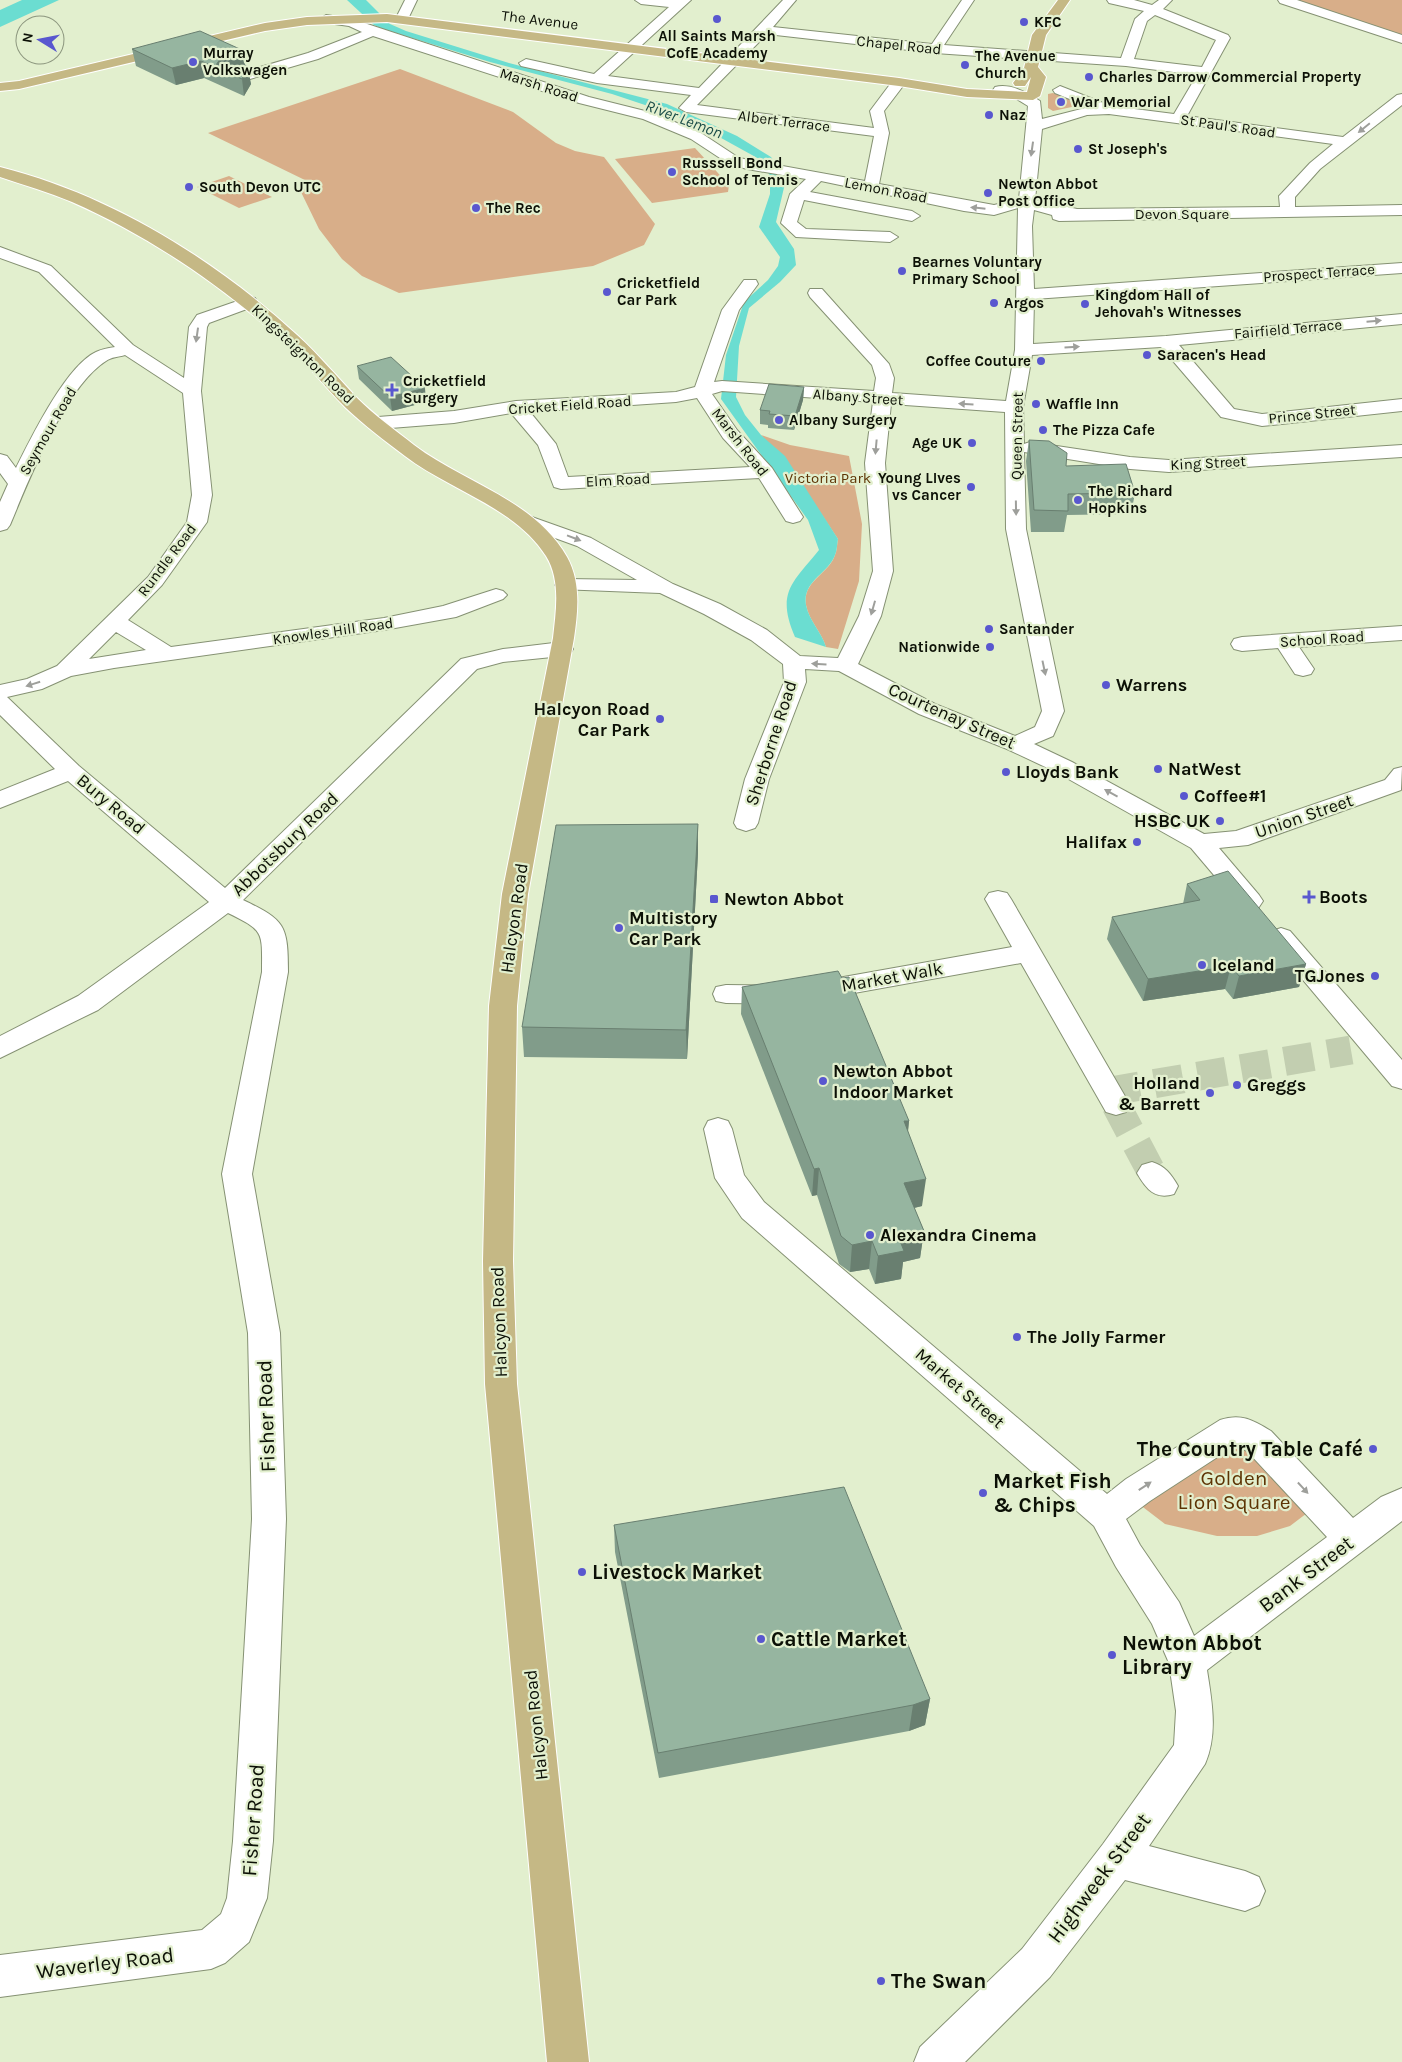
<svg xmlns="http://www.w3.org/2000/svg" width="1402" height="2062" viewBox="0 0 1402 2062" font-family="Karla,sans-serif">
  <rect width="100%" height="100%" fill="#e2efce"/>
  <path fill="#d8ae89" d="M1294,0H1402V35Z
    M400,69L513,112L556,143L575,151L604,157L655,224L644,245L593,266L399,293L362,276L342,259L319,229L301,192L311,183L208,133Z
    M1053,93L1081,102V105L1053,111L1048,108V94Z
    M695,148L729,185L728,192L652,203L615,159Z
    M229,176L272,197L239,208L197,187Z
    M761,435L790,445L849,456L862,524L859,581L838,649L826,647C821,631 809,621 806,605C802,581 829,574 835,555C837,551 837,544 838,539L806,491Z
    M1231,1438L1315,1507L1290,1526L1257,1536H1217L1165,1524L1135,1501Z"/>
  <path fill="#6bddd1" d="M22,0H59L0,27V10Z
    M347,0H366L390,24L406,31L509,63L667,104L737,136L771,157L786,179L776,222L794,249L796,265L780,282L749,308L739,346L736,397L745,415L761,435L785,456L838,539C837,544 837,551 835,555C828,574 802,581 806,605C809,621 821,631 826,647L795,637C776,593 792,583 819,550L808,520L721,399L726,355L744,302L768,280L778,266L780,257L759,227L770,194V176L761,160L703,128L669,113L612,94L490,62L383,29L374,25Z"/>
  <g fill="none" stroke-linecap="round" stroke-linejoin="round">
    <path stroke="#c2ceb0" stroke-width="29" stroke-dasharray="29 15" stroke-linecap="butt" d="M1111,1091L1351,1050
      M1116,1105L1152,1173"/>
    <g stroke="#859173" stroke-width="2">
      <path id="minor" d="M405,0H417L407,21L402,22L396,18Z
        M635,0H691L608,76L699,88L783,0H796L773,27L932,44L962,0H974L944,45L1121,58L1135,19L1144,11L1109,3L1107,0H1134L1152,5L1159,0H1172L1163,9L1228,35L1230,38L1187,116L1343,137L1397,95L1402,94V105L1320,169L1295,197V207L1402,205V215L1059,221L1053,219L1052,215L1034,210L1032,226L1034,289L1402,263V273L1034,299L1033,344L1166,336L1402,314V324L1179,345L1234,409L1262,414L1402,399V411L1262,426L1221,417L1161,347L1032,355L1023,407L1024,444L1030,442L1130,457L1169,460L1402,445V457L1169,472L1130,469L1024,452L1026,529L1064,711L1053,736L1034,744L1072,762L1204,834L1236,831L1385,780L1394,769L1402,767L1401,790L1248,845L1219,848L1259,895L1263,901L1259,907L1250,909L1241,907L1191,848L1056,772L1007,749L919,714L839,671L805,669L806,682L769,779L758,823L755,828L746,831L737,828L734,823L745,779L784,682L783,664L751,640L704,614L660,593L559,589L555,585L559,581L566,579L637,580L577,546L522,526L519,522L522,518L529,516L591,538L673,584L720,604L767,630L800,656L838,658L859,616L873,571L865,463L873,402L722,391L712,394L737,430L772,468L803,517L800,521L793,523L786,521L759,478L561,489L554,487L538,445L511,413L454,423L378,429L371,427L369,423L371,419L378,417L454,411L516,401L676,392L695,387L722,310L744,280H756L758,284L739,310L714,382L722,381L874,391L876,378L872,365L810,297L808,293L810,289H822L889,364L894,378L892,393L1006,401L1015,350L1018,208L994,215L964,211L821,181L810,192L912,211L920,216L912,221L804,200L797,222L806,229L890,232L898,237L890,242L796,237L781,223L790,194L806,179L747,169L729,164L691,139L643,119L579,103L373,36L318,59L233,84L228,85L221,81L223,78L308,53L362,32L349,26L321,22L320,19L326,15L352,19L589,97L653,113L701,133L739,158L865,181L874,136L686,112L679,108L691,95L597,83L521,66L519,63L526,59L594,74L669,7L641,4ZM1155,15L1216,40L1202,67L1134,59L1147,21ZM767,34L935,53L1126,66L1197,75L1174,114L1111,106L1060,86L1053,90L1055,93L1089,107L1042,119L1040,101C1027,93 1011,83 995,87L993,90L995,93L1012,96L1028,106L1019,199L994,205L879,184L889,133L884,111L906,82L904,79H894L870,111L874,128L697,105ZM1109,114L1333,144L1310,163L1282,193L1279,196L1280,207L1077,209L1035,200L1042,129L1087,115ZM697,398L723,438L750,467L568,477L556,444L530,412L676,402ZM891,404L1005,412L1006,529L1042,711L1035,727L1015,736L935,704L858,664L881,616L893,571L885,463Z
        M1278,0H1297L1402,35V43L1280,3Z
        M0,247L51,266L133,345L184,378L189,327L197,315L249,297L255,298L257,302L255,306L209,323L207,327L201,391L212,495L207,522L162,585L128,620L171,647L384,618L443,606L496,589L503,591L507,595L503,599L456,617L384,630L114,668L71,676L42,689L7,697L79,766L225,888L461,659L503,649L562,642L570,644L573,649L570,654L562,656L503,662L477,669L243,900C285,920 288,925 288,972L252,1174L280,1333L286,1519L273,1841L267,1898L249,1942L225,1963L211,1969L0,1997V1955L202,1930L221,1914L227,1898L233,1841L252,1519L248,1333L222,1174L262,972C262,932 265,931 228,913L98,1010L0,1058V1036L78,996L209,902L68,781L0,808V791L55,769L0,715V685L27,679L57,666L148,577L187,522L192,495L183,393L125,355C119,357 111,357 106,361C65,387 29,480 10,525L7,529L0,531V502L8,484L0,473V454L7,456L16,468C31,438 66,366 96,352C102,349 109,348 115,347L39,272L0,258ZM116,632L146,650L89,659Z
        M1402,626V640L1299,647L1314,669L1311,674L1303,676L1295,674L1278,648L1242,651L1234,649L1231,644L1234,639L1242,637Z
        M998,891L1007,893L1011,899L1126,1098L1130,1105L1126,1112L1116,1115L1106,1112L1021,963L793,1004L726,1003L716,1001L713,994L716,987L726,985L793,986L1012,947L985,899L989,893Z
        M1281,928L1290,931L1402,1060V1089L1392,1086L1272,943L1268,937L1272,931Z
        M718,1118L728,1121L732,1129L744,1175L764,1202L1107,1494L1126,1479L1220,1420C1241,1413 1253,1420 1271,1431L1353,1518L1381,1497L1402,1488V1521L1207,1670C1212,1702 1218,1734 1205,1764L1149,1846L1245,1871L1259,1877L1265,1891L1259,1905L1245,1911L1125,1880L1050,1977L965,2062H914L920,2047L1022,1949L1103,1844L1174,1745L1176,1711L1169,1663L1152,1624L1116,1567L1094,1526L742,1218L715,1178L704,1129L708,1121ZM1236,1445L1247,1451L1327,1537L1194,1636L1179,1602L1140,1545L1126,1519L1150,1501Z
        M1152,1162C1165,1166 1171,1174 1178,1186L1174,1194C1155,1200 1146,1189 1137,1173L1142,1165Z"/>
    </g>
    <g stroke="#fff" stroke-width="2">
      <path id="major" d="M1058,0H1070L1046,35L1038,67L1046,77L1040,96L1033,100L967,97L899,86L387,22L307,25L265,31L19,89L0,91V83L19,81L265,23L307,17L387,14L899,78L967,89L1027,92L1031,77L1025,86H1015L1013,83L1024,68L1032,35Z
        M0,167C111,195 214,259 297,335C319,355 337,377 357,398C374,415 395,430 414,445C464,483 535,500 567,557C581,582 578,611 574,638L528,894L517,1006L513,1261L517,1384L589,2062H547L485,1384L483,1261L489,1006L502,894L553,638C556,611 561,580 546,556C515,507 449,490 405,456C385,441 364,425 346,408C324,386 306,362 283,341C221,285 149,236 72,202C48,192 24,185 0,177Z"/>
    </g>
    <use href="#minor" fill="#fff" fill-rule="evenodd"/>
    <use href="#major" fill="#c5b885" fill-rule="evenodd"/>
  </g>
  <path fill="#819c8a" d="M132,49L242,50L245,65L251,84L244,96L204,78L176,85L136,66Z
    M357,366L426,402L392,411L359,379Z
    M804,387L803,400L794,430L768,428V425L760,424V410Z
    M1029,440L1066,466L1135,493L1131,514L1067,515L1064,532H1031L1026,461Z
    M698,824V853L687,1059L524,1057L522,1027Z
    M1187,884L1306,964L1299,987L1233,999L1225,989L1143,1001L1107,939L1112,917L1183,904Z
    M742,987L909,1121L908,1132L922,1206L914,1208L924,1231L920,1258L903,1262L901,1279L875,1284L869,1269L850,1272L839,1264L817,1195L812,1196L741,1014Z
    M614,1525L930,1699L925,1725L909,1731L659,1778L615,1552Z"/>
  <path fill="#697f70" d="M242,50L245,66L230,74L216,65L220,59L228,53Z
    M201,61L204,78L176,85L172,68Z
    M248,67L251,84L244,96L242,79Z
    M804,387L803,400L794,430L795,416Z
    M425,388L426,402L392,411L390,397Z
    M698,824V853L687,1059L686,1030Z
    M1306,964L1299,987L1233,999L1239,976Z
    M1231,966L1225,989L1143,1001L1148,979Z
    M904,1121H909L906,1148Z
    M819,1168L817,1195L812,1196L814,1169Z
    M926,1179L922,1206L901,1211L904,1183Z
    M924,1231L920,1258L903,1262L901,1279L875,1284L878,1256L898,1236Z
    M872,1241L869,1269L850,1272L852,1245Z
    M930,1699L925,1725L909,1731L913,1705Z"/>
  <path fill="#96b5a0" stroke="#697f70" d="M200,31L242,50L228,53L232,56L220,59L216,65L226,70L245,65L248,67L242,79L201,61L172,68L132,49Z
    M391,357L425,388L390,397L357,366Z
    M769,384L804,387L795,416L769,414L770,411L760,410Z
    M1029,440L1049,441L1067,453L1066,466L1126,464L1135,493L1068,494V511L1034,510Z
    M698,824L686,1030L522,1027L556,825Z
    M1228,871L1306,964L1239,976L1231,966L1148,979L1112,917L1200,900L1187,884Z
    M838,971L842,978L849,977L909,1121H904L926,1179L904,1183L924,1231L898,1236L904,1251L878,1256L872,1241L852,1245L841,1236L819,1168L814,1169L742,987Z
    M844,1487L930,1699L913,1705L658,1753L614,1525Z"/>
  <defs><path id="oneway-solid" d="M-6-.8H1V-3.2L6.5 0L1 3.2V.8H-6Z" transform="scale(1.25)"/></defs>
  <g fill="#9e9f9b">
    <use href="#oneway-solid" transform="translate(1364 128) rotate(141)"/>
    <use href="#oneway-solid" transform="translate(1032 149) rotate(98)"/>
    <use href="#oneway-solid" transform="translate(978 208) rotate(-174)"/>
    <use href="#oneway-solid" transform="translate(1374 321) rotate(-5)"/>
    <use href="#oneway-solid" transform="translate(197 335) rotate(98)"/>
    <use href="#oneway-solid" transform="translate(1072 347) rotate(-4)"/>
    <use href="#oneway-solid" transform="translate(966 404) rotate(-177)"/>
    <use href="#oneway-solid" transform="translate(876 447) rotate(95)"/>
    <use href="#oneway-solid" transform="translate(1016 508) rotate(89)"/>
    <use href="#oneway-solid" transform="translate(574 538) rotate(21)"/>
    <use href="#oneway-solid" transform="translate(873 608) rotate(106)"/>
    <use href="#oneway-solid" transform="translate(819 664) rotate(-177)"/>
    <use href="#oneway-solid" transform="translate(1044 668) rotate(78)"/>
    <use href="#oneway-solid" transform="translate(33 684) rotate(163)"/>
    <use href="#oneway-solid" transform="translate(1111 793) rotate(-151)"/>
    <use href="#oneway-solid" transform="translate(1145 1486) rotate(-33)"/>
    <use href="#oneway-solid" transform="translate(1303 1488) rotate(47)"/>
  </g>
  <g fill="#5957cf" stroke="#e2efce" stroke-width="2">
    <circle cx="717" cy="19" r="5"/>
    <circle cx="1024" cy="22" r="5"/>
    <circle cx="193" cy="62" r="5"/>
    <circle cx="965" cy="65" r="5"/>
    <circle cx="1089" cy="77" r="5"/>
    <circle cx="1061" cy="102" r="5"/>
    <circle cx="989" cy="115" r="5"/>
    <circle cx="1078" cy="149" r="5"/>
    <circle cx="672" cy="172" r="5"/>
    <circle cx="189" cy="187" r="5"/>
    <circle cx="988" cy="193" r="5"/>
    <circle cx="476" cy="208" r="5"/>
    <circle cx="902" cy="271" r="5"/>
    <circle cx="607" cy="292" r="5"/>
    <circle cx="994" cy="303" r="5"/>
    <circle cx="1085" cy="304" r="5"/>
    <circle cx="1147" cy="355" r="5"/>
    <circle cx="1041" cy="361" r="5"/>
    <path d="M389.5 382.5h5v5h5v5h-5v5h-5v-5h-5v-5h5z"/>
    <circle cx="1036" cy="404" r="5"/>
    <circle cx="779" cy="420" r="5"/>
    <circle cx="1043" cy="430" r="5"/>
    <circle cx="972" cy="443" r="5"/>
    <circle cx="971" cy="487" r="5"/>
    <circle cx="1078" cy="500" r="5"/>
    <circle cx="989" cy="629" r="5"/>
    <circle cx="990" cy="647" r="5"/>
    <circle cx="1106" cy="685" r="5"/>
    <circle cx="660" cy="719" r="5"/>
    <circle cx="1158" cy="769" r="5"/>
    <circle cx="1006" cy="772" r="5"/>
    <circle cx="1184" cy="796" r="5"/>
    <circle cx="1220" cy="821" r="5"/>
    <circle cx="1137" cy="842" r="5"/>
    <path d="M1306.5 889.5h5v5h5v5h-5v5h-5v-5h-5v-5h5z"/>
    <rect x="709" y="894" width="10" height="10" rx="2.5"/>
    <circle cx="619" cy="928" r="5"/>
    <circle cx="1202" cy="965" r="5"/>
    <circle cx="1375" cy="976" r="5"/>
    <circle cx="823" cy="1081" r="5"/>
    <circle cx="1237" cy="1085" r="5"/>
    <circle cx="1210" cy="1093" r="5"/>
    <circle cx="870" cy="1235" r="5"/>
    <circle cx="1017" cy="1337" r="5"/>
    <circle cx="1373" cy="1449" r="5"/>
    <circle cx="983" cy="1493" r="5"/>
    <circle cx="582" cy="1572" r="5"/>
    <circle cx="761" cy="1639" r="5"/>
    <circle cx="1112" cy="1655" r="5"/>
    <circle cx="881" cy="1981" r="5"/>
  </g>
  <g text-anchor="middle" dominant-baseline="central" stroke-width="4.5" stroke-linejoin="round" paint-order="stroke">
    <g font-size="15" fill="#0c1006" stroke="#e2efce">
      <text transform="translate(540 20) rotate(7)">The Avenue</text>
      <text transform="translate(899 45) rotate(6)">Chapel Road</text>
      <text transform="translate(539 85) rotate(18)">Marsh Road</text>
      <text transform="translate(784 121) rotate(7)">Albert Terrace</text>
      <text transform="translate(1228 126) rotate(8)">St Paul's Road</text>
      <text transform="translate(886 190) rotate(11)">Lemon Road</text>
      <text x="1182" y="214">Devon Square</text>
      <text transform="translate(1319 273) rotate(-4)">Prospect Terrace</text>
      <text transform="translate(1288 329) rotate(-5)">Fairfield Terrace</text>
      <text transform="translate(303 354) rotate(44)">Kingsteignton Road</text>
      <text transform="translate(858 397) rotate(4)">Albany Street</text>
      <text transform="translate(570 405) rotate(-4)">Cricket Field Road</text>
      <text transform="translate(1312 414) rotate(-6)">Prince Street</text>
      <text transform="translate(48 431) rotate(-60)">Seymour Road</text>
      <text transform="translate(1017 436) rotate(-89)">Queen Street</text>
      <text transform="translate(740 442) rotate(52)">Marsh Road</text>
      <text transform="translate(1208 463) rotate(-3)">King Street</text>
      <text transform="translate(618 480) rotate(-3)">Elm Road</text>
      <text transform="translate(167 560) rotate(-53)">Rundle Road</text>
      <text transform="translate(333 631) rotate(-8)">Knowles Hill Road</text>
      <text transform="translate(1322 639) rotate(-4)">School Road</text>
    </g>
    <g font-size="15" font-weight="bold" fill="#0c1006" stroke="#e2efce" text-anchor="start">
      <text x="1034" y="22">KFC</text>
      <text x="717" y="36" text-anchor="middle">All Saints Marsh<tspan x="717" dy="17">CofE Academy</tspan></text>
      <text x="203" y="53">Murray<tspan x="203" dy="17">Volkswagen</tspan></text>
      <text x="975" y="56">The Avenue<tspan x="975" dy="17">Church</tspan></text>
      <text x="1099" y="77">Charles Darrow Commercial Property</text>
      <text x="1071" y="102">War Memorial</text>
      <text x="999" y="115">Naz</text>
      <text x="1088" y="149">St Joseph's</text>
      <text x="682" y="163">Russsell Bond<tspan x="682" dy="17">School of Tennis</tspan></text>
      <text x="998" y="184">Newton Abbot<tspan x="998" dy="17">Post Office</tspan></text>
      <text x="199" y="187">South Devon UTC</text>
      <text x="486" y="208">The Rec</text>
      <text x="912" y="262">Bearnes Voluntary<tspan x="912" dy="17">Primary School</tspan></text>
      <text x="617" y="283">Cricketfield<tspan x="617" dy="17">Car Park</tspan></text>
      <text x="1095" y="295">Kingdom Hall of<tspan x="1095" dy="17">Jehovah's Witnesses</tspan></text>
      <text x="1004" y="303">Argos</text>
      <text x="1157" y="355">Saracen's Head</text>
      <text x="1031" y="361" text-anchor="end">Coffee Couture</text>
      <text x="403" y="381">Cricketfield<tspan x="403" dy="17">Surgery</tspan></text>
      <text x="1046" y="404">Waffle Inn</text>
      <text x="789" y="420">Albany Surgery</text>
      <text x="1053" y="430">The Pizza Cafe</text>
      <text x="962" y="443" text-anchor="end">Age UK</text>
      <text x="961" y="478" text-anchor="end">Young LIves<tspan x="961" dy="17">vs Cancer</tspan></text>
      <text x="1088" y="491">The Richard<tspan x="1088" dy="17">Hopkins</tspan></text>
      <text x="999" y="629">Santander</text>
      <text x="980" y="647" text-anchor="end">Nationwide</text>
    </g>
    <g font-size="15" fill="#5d3404" stroke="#e2efce">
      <text x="828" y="478">Victoria Park</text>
    </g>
    <g font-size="16" font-style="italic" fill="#1a4c48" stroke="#e2efce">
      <text transform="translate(684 119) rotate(21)">River Lemon</text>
    </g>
    <g font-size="18" font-weight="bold" fill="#0c1006" stroke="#e2efce" text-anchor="start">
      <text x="1116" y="685">Warrens</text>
      <text x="650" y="709" text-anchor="end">Halcyon Road<tspan x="650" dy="21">Car Park</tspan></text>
      <text x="1168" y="769">NatWest</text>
      <text x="1016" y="772">Lloyds Bank</text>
      <text x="1194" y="796">Coffee#1</text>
      <text x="1210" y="821" text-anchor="end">HSBC UK</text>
      <text x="1127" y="842" text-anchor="end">Halifax</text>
      <text x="1319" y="897">Boots</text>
      <text x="724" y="899">Newton Abbot</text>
      <text x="629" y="918">Multistory<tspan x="629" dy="21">Car Park</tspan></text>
      <text x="1212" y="965">Iceland</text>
      <text x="1365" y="976" text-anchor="end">TGJones</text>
      <text x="833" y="1071">Newton Abbot<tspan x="833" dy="21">Indoor Market</tspan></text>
      <text x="1200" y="1083" text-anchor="end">Holland<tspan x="1200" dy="21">&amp; Barrett</tspan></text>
      <text x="1247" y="1085">Greggs</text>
      <text x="880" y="1235">Alexandra Cinema</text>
      <text x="1027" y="1337">The Jolly Farmer</text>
    </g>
    <g font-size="18" fill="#0c1006" stroke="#e2efce">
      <text transform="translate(952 716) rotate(24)">Courtenay Street</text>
      <text transform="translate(771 743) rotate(-72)">Sherborne Road</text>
      <text transform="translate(111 804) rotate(40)">Bury Road</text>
      <text transform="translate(1304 816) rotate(-19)">Union Street</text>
      <text transform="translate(285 844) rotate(-44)">Abbotsbury Road</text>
      <text transform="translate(514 918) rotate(-82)">Halcyon Road</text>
      <text transform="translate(892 977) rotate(-10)">Market Walk</text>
      <text transform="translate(499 1322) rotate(-92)">Halcyon Road</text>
      <text transform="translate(960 1388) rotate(41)">Market Street</text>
      <text transform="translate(536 1725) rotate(-96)">Halcyon Road</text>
    </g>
    <g font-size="21" fill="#0c1006" stroke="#e2efce">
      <text transform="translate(266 1416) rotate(-92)">Fisher Road</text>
      <text transform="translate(1306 1574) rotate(-37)">Bank Street</text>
      <text transform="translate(253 1820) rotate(-86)">Fisher Road</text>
      <text transform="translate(1099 1878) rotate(-53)">Highweek Street</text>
      <text transform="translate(105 1963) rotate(-7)">Waverley Road</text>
    </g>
    <g font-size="21" font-weight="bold" fill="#0c1006" stroke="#e2efce" text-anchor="start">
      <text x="1363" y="1449" text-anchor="end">The Country Table Café</text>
      <text x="993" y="1481">Market Fish<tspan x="993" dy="24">&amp; Chips</tspan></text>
      <text x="592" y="1572">Livestock Market</text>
      <text x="771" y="1639">Cattle Market</text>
      <text x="1122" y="1643">Newton Abbot<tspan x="1122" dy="24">Library</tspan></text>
      <text x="891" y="1981">The Swan</text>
    </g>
    <g font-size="21" fill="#5d3404" stroke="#e2efce">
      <text x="1234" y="1478">Golden<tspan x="1234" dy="24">Lion Square</tspan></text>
    </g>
  </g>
  <g transform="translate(40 40) rotate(280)"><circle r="24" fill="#e2efce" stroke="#8c967e"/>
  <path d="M0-4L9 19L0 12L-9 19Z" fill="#5957cf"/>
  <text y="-8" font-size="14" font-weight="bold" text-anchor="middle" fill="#0c1006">N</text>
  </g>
</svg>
